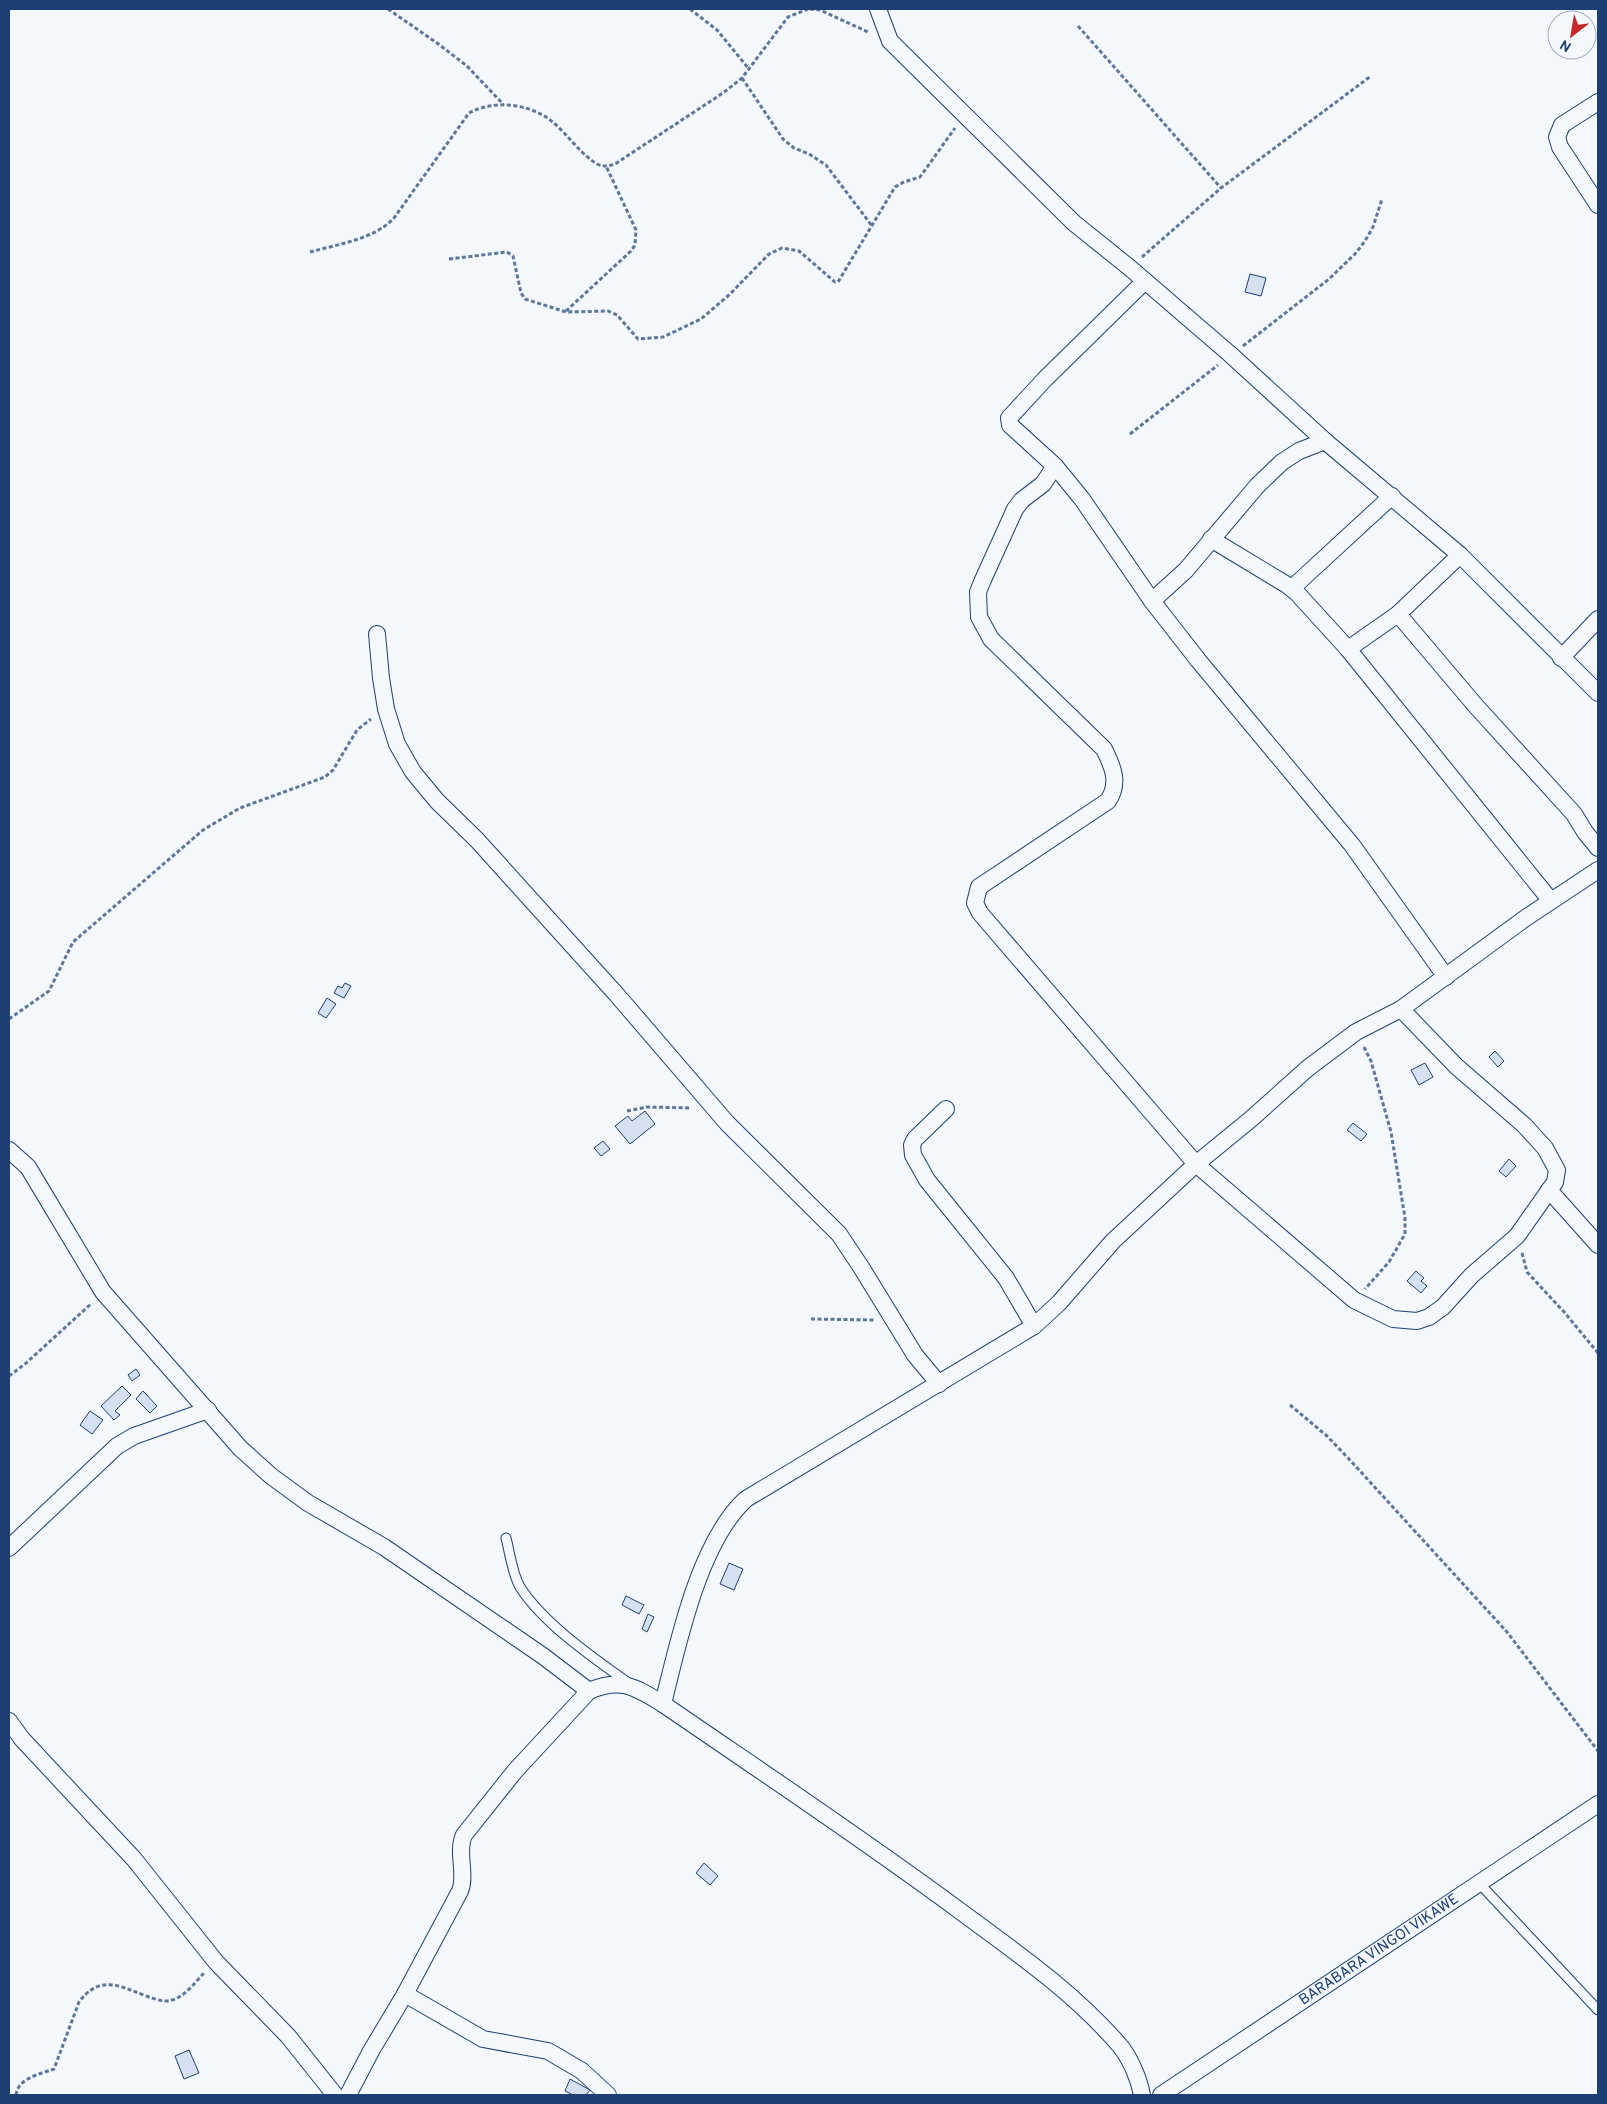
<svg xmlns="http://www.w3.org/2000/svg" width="1607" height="2104" viewBox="0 0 1607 2104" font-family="Overpass,sans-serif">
  <rect width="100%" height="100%" fill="#f4f7fb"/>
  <path fill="#d5e0f0" stroke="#1d3f73" d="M1250,274L1266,278L1261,296L1245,292Z
    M345,983L351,986L344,998L334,993L338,986L342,988Z
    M327,998L336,1004L326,1018L318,1013Z
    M1495,1051L1504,1061L1498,1067L1489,1057Z
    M1425,1063L1433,1077L1419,1085L1411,1070Z
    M645,1111L655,1124L630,1144L615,1126L628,1116L632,1121Z
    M1353,1123L1367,1134L1361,1141L1347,1130Z
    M603,1141L610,1149L601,1156L594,1148Z
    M1509,1159L1516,1166L1506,1177L1499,1171Z
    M1416,1271L1424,1278L1421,1281L1427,1286L1421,1293L1407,1281Z
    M136,1369L140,1375L132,1381L128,1375Z
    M122,1386L131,1395L115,1411L120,1415L114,1420L101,1406Z
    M143,1391L157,1406L150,1413L136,1399Z
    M90,1411L103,1420L92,1434L80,1425Z
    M729,1563L743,1569L734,1590L720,1584Z
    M626,1596L644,1605L639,1614L622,1605Z
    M648,1614L654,1617L647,1632L642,1629Z
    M704,1863L718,1876L710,1885L696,1873Z
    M189,2050L199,2073L184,2079L175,2056Z
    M570,2079L590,2090L586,2095H573L565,2091Z"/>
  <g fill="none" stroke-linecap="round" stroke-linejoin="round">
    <g stroke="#1d3f73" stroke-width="11">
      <path id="service" d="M506,1538C510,1553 512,1573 520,1587C543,1623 592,1657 627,1682
        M1479,1883L1598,2010"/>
    </g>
    <g stroke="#1d3f73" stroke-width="18">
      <g id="minor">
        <path d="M878,9L890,41L1074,223L1130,268L1231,355L1325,441L1460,555L1598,693"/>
        <path d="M1598,102L1562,125L1557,137L1560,147L1598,205"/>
        <path d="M1145,281L1045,379L1009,418L1010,425L1055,466L1082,499L1152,601L1198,660L1352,845L1446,977"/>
        <path d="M1055,466L1043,484L1022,500L1015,509L982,582L978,592L979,617L991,639L1104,749C1113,767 1120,783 1108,801L979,887L975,903L980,913L1196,1164L1354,1300L1393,1319L1417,1321L1429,1317L1443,1307L1472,1275L1517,1236L1555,1182L1557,1170L1545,1148L1524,1125L1456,1066L1401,1009"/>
        <path d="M1211,539L1287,585L1297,593L1348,649L1551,901"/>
        <path d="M1292,588L1392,496"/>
        <path d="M1152,601L1186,570L1257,486L1282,462L1299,451L1325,441"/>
        <path d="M1398,614L1475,705L1574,814L1585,832L1598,848"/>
        <path d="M377,634L381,678L386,709L397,744L413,772L437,801L477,840L617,995L727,1123L839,1234L861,1267L915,1355L939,1384"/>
        <path d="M1348,649L1398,614L1460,555"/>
        <path d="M1561,658L1598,619"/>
        <path d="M946,1109L915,1139L912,1145L913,1155L927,1180L1006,1278L1034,1326"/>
        <path d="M9,1150L28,1167L103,1292L240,1448L271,1476L308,1503L384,1547L543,1656L589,1691C621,1677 635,1687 663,1704"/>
        <path d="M1549,1190L1598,1245"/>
        <path d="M9,1548L117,1446L134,1436L208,1410"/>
        <path d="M9,1721L22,1739L134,1859L216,1962L288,2036L335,2095"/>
        <path d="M405,1994L483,2039L548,2051L582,2071L608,2095"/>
        <path d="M348,2095L371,2051L405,1994L460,1891C467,1874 456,1852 464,1835L515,1771L589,1691"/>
        <path d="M1142,2095C1139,2079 1131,2060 1121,2047C1075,1993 1017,1953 960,1911C863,1839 762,1772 663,1704C678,1643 699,1542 746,1499L1034,1326L1059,1303L1113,1241L1196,1164L1251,1119L1308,1068L1356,1032L1401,1009L1527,917L1598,870"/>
        <path id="s1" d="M1161,2095L1598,1804"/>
      </g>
    </g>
    <path stroke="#5e769c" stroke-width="3" stroke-dasharray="4 2.5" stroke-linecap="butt" d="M388,9L437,43L467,66L503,104
      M690,9L717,30L749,69
      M810,9L820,10L868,32
      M1078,26L1221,188
      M742,78L783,139L794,148L809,154L826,165L872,226
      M310,252C338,244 373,240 394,218L469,113C493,100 526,103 549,119C566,132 579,153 597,164C603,167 609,166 615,164L723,93L742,78L788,17L808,9
      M1142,257L1221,188L1371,76
      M449,259L507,252L513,256L521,293L525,299L566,312L608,311L617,315L638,339L663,337L701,319L729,295L769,254L782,248L799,251L835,282H838L895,187L904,182L920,177L955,128
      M566,311L631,251L635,245L636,230L606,166
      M1243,346L1329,279L1355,254L1365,241L1373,227L1382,199
      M1130,434L1218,365
      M9,1019L49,991L73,942L203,830L240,808L325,777L333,770L357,730L371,719
      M1364,1047L1371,1061L1391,1132L1405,1218V1234L1389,1262L1365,1289
      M627,1111L647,1107L691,1108
      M1522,1253L1527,1272L1565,1313L1598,1353
      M811,1319L875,1320
      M9,1376L25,1364L92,1303
      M1290,1405L1327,1436L1349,1459L1507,1632L1598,1751
      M16,2095C18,2078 40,2074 54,2069L79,2002C101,1973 121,1987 149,1997C156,1999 164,2003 172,2000C185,1997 196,1981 205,1972"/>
    <use href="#service" stroke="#f4f7fb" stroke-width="9"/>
    <use href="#minor" stroke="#f4f7fb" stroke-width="16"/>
  </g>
  <g text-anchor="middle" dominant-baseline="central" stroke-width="4" stroke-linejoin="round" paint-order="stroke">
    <g font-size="15" fill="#1d3f73" stroke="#f4f7fb">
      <text stroke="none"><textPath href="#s1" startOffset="262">BARABARA VINGOI VIKAWE</textPath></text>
    </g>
  </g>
  <rect width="1607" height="2104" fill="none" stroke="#1d3f73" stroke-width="20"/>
  <g transform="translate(1572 35) rotate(211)"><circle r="24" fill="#f4f7fb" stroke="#9eadc5"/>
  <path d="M0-4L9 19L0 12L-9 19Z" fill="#c62828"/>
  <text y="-8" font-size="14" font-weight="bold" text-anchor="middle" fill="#1d3f73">N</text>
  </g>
</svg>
